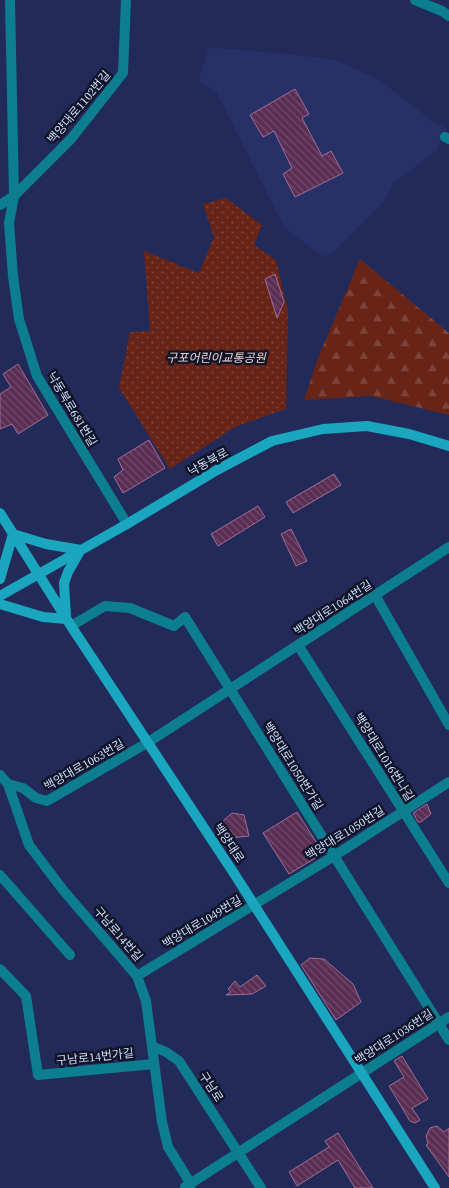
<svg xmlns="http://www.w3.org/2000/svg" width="449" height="1188" viewBox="0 0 449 1188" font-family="'Source Serif 4','Noto Sans KR',serif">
  <defs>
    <pattern id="forest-firs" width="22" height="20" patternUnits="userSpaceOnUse" patternTransform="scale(1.25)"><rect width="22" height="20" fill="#682417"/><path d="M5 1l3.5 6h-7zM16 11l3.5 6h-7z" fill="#7d433a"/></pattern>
    <pattern id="park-dots" width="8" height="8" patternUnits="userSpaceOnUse" patternTransform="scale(1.25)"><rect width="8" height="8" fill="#682417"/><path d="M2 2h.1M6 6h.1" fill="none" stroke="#7d433a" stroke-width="1.8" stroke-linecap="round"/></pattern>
    <pattern id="building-back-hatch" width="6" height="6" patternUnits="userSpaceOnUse" patternTransform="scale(1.25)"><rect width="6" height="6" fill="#5a2d53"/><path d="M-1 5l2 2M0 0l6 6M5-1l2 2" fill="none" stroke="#714b6d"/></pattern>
  </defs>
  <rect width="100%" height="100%" fill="#222a59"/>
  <path fill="#283167" d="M209,47L296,55L335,60L378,79L435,123L447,129L436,151L393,183L384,201L330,255L322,256L284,227L217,93L201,83L199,78Z"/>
  <path fill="url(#forest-firs)" d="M360,259L449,333V415L371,396L304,400L318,358Z"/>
  <path fill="url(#park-dots)" d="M226,198L262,225L254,245L276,260L288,311L286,409L237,426L170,469L119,388L130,332L150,331L144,251L199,273L214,237L203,204Z"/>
  <path fill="url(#building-back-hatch)" stroke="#9f6e96" d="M295,89L309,114L302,118L322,156L331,151L343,173L295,197L283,174L292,168L274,131L263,137L250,115Z
    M275,274L284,302L277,318L265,279Z
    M18,364L48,415L18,434L12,424L0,429V394L11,387L3,374Z
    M149,440L165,468L123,493L114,477L123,470L118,459Z
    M334,474L341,485L293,513L286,502Z
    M258,506L265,517L218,546L211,534Z
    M291,529L307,561L296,566L281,534Z
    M427,804L431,814L421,822H418L413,813Z
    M297,812L320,848L317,857L289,874L263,833Z
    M232,813L244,815L249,836L230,838V834L222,822Z
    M310,958L324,959L353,984L361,1002L336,1020L301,965Z
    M257,975L266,986L252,994L226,995L231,992L228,989L235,981L240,987Z
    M402,1056L428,1099L412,1108L420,1120L415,1123L410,1121L389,1086L404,1077L394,1061Z
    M437,1126L444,1132L449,1128V1177L426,1145L428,1144L426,1136L430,1128Z
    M338,1133L373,1188H355L338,1160L297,1186L289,1172L329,1147L325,1141Z"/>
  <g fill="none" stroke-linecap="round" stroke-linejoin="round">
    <path stroke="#0c7e90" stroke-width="10" d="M10,0L14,196L9,223L13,276L19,319L37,376L127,524
      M415,0L442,11L449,16
      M445,137L449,139
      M0,205L14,196L71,139L123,73L126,0
      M375,595L449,725
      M71,626L105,606L130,608L174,626L185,617L449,1040
      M298,645L449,883
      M0,775L8,784L29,845L63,890L137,976L146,1001L162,1122L168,1147L191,1184L190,1188
      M8,784L23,788L36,798L47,801L147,743L449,547
      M0,875L70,955
      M0,969L26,996L38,1075L154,1064
      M137,976L334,856L449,782
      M152,1046L166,1052L179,1061L261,1188
      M185,1187L449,1017"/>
    <path stroke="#1aa6be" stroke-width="10" d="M0,513L71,626L235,875L435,1188
      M13,534L46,544L81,550
      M0,579L13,534
      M0,596L127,524L217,470L272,441L323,429L367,426L409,434L449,446
      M0,604L43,617L66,619
      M66,617L64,583L68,572L80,551"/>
  </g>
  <g text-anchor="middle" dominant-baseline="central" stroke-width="5" stroke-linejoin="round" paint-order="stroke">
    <g font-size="12" fill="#d3dcfa" stroke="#11152a">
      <text transform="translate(79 107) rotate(-50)">백양대로1102번길</text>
      <text transform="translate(72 409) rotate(59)">낙동북로681번길</text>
      <text transform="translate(208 462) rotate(-29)">낙동북로</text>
      <text transform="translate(333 608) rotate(-33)">백양대로1064번길</text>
      <text transform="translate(384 757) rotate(58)">백양대로1016번나길</text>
      <text transform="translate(84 765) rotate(-30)">백양대로1063번길</text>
      <text transform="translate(293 766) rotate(58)">백양대로1050번가길</text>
      <text transform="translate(345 833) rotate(-32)">백양대로1050번길</text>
      <text transform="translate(229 843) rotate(56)">백양대로</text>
      <text transform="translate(202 922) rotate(-31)">백양대로1049번길</text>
      <text transform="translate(118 934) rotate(49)">구남로14번길</text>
      <text transform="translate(394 1037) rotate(-33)">백양대로1036번길</text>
      <text transform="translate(95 1057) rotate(-6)">구남로14번가길</text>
      <text transform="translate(211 1087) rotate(57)">구남로</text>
    </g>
    <g font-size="12" font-style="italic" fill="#f1d3cc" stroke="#11152a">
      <text x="216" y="358">구포어린이교통공원</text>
    </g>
  </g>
</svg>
